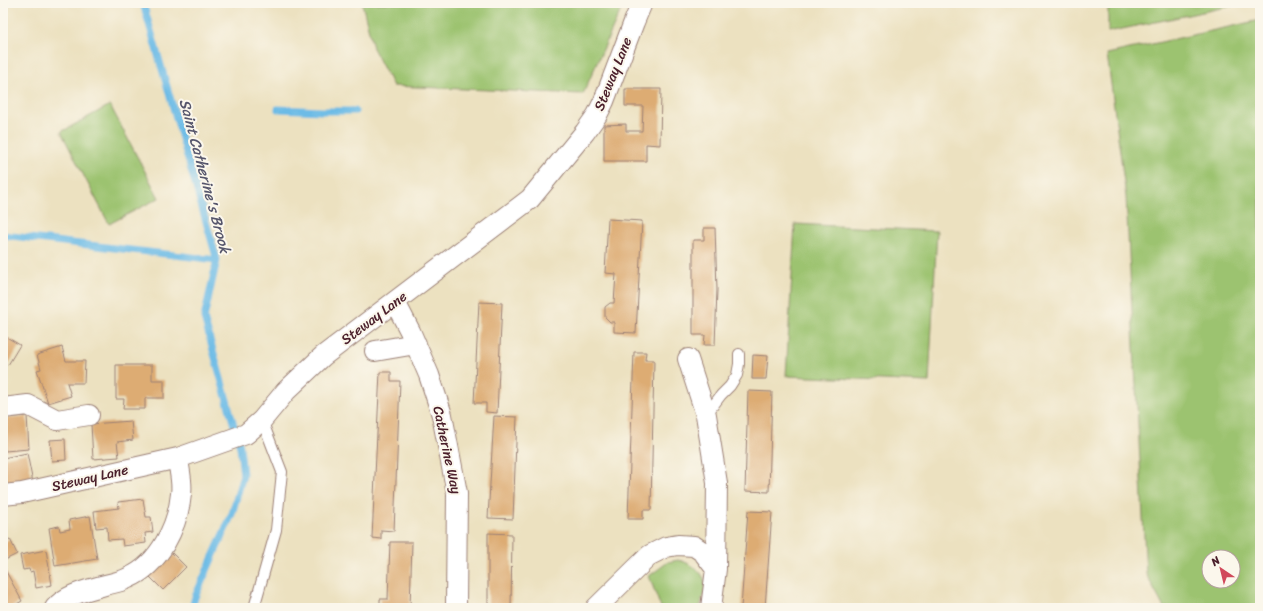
<svg xmlns="http://www.w3.org/2000/svg" width="1263" height="611" viewBox="0 0 1263 611" font-family="Sriracha,sans-serif">
  <rect width="100%" height="100%" fill="#fbf7ec"/>
  <filter id="ink" filterUnits="userSpaceOnUse"><feTurbulence type="fractalNoise" baseFrequency=".025" numOctaves="2"/><feDisplacementMap in="SourceGraphic" scale="8" xChannelSelector="R" yChannelSelector="G"/><feConvolveMatrix kernelMatrix="1 2 1 2 8 2 1 2 1" color-interpolation-filters="sRGB"/></filter>
  <filter id="wash" filterUnits="userSpaceOnUse"><feTurbulence type="fractalNoise" baseFrequency=".012" numOctaves="4" result="noise"/><feDisplacementMap in="SourceGraphic" scale="16" xChannelSelector="R" yChannelSelector="G"/><feGaussianBlur stdDeviation="0.9" result="paint"/><feColorMatrix in="noise" values="0 0 0 0 0 0 0 0 0 0 0 0 0 0 0 0 0 1.4 0 .05"/><feComposite in="paint" operator="in"/></filter>
  <g filter="url(#wash)">
    <rect width="100%" height="100%" fill="#ece1c0"/>
    <path fill="#9cc36f" stroke="#73714d" fill-rule="evenodd" d="M362,3H624L583,94L393,86L373,48Z
      M1108,3H1245L1108,32Z
      M1260,20V608H1164L1146,574L1126,197L1107,54ZM1209,557H1233V581H1209Z
      M110,105L159,198L109,224L61,132Z
      M795,224L937,231L929,382L786,376Z
      M678,560C688,562 704,571 705,583C706,589 701,602 700,608H661L649,576L668,562Z"/>
    <g fill="none" stroke-linecap="round" stroke-linejoin="round">
      <path stroke="#6cbbe6" stroke-width="7" d="M143,3L217,260L204,318L240,447L243,475L232,514L195,597L192,608
        M278,109L322,111H355
        M3,235L217,260"/>
    </g>
    <g id="blocks">
      <path fill="#ddac73" d="M625,89H661L660,145L646,144V161H604V125L626,124V131H642L643,106H625Z
        M608,219L642,221L636,333L614,332V322H610L605,317V307L610,303H614L616,274L605,273Z
        M704,228H715L717,290L715,345H704L705,335H693V240H704Z
        M479,302L502,303L497,413L486,412V403H474Z
        M3,335L20,345L8,365L3,362Z
        M62,347L66,361H85L84,383H67L71,396L48,403L37,370L41,369L37,355Z
        M634,352H646L645,360H654L651,510H643V519H628Z
        M753,355L768,356L766,379H752Z
        M116,365H152V380H164V398H145V409H123L124,399H116Z
        M380,372H391V381H400L394,531L381,530V539L372,538Z
        M748,391L772,392L769,492L745,491Z
        M27,416L29,449L5,451L3,436V418Z
        M494,416L517,417L513,519L488,518Z
        M131,421L133,440L117,442L119,457L93,459L91,424Z
        M65,439L66,460L52,461L50,440Z
        M27,453L33,483L7,489L3,474V458Z
        M143,499L146,517H151L153,532L145,533L146,543L123,546L122,539L108,540L107,527L96,528L94,511L119,508L118,502Z
        M748,511L772,512L765,608H741Z
        M90,516L97,559L55,566L49,528L59,526L60,531L70,529L69,520Z
        M488,533L512,534L511,608H488Z
        M10,539L17,554L3,561V542Z
        M390,542H412L410,608H380V599H388Z
        M46,550L52,585L36,588L33,571L30,572L29,569L23,570L20,555Z
        M170,551L186,567L163,590L148,575Z
        M3,566L22,601L10,608H3Z"/>
    </g>
  </g>
  <g filter="url(#ink)">
    <use href="#blocks" fill-opacity="0" stroke="#9b8076" stroke-width="1"/>
    <g fill="none" stroke-linecap="round" stroke-linejoin="round">
      <g stroke="#9b8076" stroke-width="12">
        <path id="service" d="M706,415L721,395L730,386L737,375L739,364V354
          M254,608L276,530L282,472L262,420"/>
      </g>
      <g stroke="#9b8076" stroke-width="22">
        <path id="minor" d="M395,302L410,331L429,375L442,415L457,493L456,608
          M375,351L416,344
          M688,359L706,415L717,483L716,569
          M3,408L28,405L57,420L89,415
          M3,495L22,493L178,458L246,434L262,420L286,391L323,356L530,199L585,132L597,115L604,101L634,22L642,3
          M55,608C67,594 88,590 105,585C112,583 121,582 128,578C159,565 178,526 181,494C183,483 179,470 178,458
          M596,608L650,555L666,547L678,545L694,546L703,552L716,569L711,608"/>
      </g>
      <use href="#service" stroke="#fff" stroke-width="10"/>
      <use href="#minor" stroke="#fff" stroke-width="20"/>
    </g>
  </g>
  <g text-anchor="middle" dominant-baseline="central" stroke-width="4" stroke-linejoin="round" paint-order="stroke">
    <g font-size="14" fill="#4a1f2b" stroke="#fbf7ec">
      <text transform="translate(613 74) rotate(-68)">Steway Lane</text>
      <text transform="translate(374 318) rotate(-37)">Steway Lane</text>
      <text transform="translate(447 450) rotate(78)">Catherine Way</text>
      <text transform="translate(90 478) rotate(-13)">Steway Lane</text>
    </g>
    <g font-size="15" font-style="italic" fill="#56566c" stroke="#fbf7ec">
      <text transform="translate(205 176) rotate(75)">Saint Catherine's Brook</text>
    </g>
  </g>
  <rect width="1263" height="611" fill="none" stroke="#fbf7ec" stroke-width="16"/>
  <g transform="translate(1221 569) rotate(325)"><circle r="19" fill="#fbf7ec" stroke="#b4a19f"/>
  <path d="M0-3L7 15L0 10L-7 15Z" fill="#d1495b"/>
  <text y="-6" font-size="11" font-weight="bold" text-anchor="middle" fill="#4a1f2b">N</text>
  </g>
</svg>
